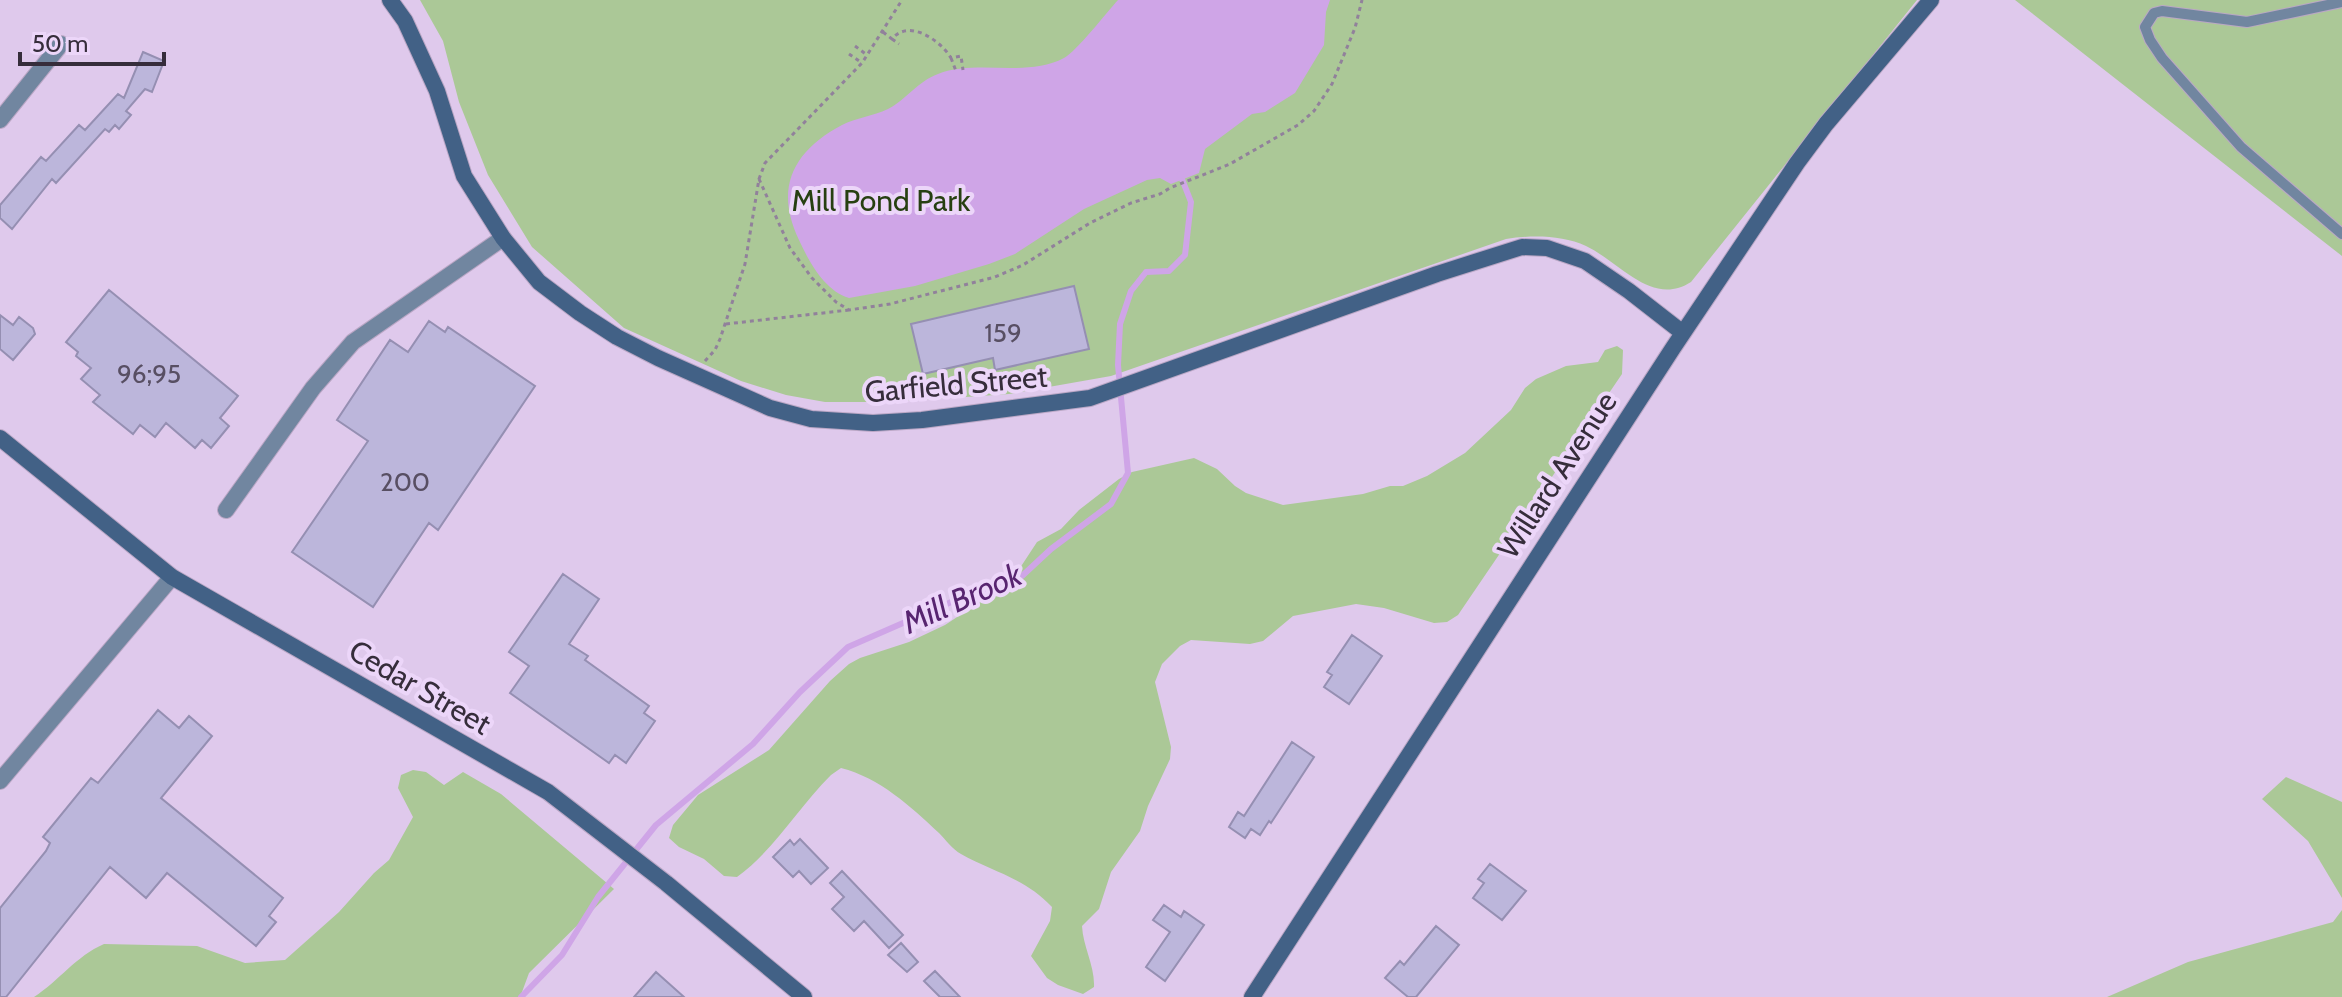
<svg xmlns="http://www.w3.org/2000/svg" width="2342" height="997" viewBox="0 0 2342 997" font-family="Cabin,sans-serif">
  <rect width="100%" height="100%" fill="#dfc9ec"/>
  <path fill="#abc897" d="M420,0H1917L1691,282C1652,307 1621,263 1586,246C1562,235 1532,235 1506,239L1111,376L1009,394L894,402H825L786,395L741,381L624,328L532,247L488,175L459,102L443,41Z
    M2015,0H2342V256Z
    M1617,346L1623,350L1622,374L1458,615L1447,622L1434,623L1384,608L1356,604L1293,616L1263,641L1250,644L1191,640L1180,646L1162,664L1155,682L1171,747L1170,759L1148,806L1140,831L1111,872L1099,909L1082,926C1083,947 1095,966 1094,987L1083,994L1058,985L1047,978L1031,956L1050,921L1052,907C1025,878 993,872 961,854C952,849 946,840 939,833C910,806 880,778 841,768L831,775C798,808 774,850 737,877L724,876L704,859L679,847L669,838L673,825L698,795L769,750L830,681L849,664L860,658L909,642L945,625L989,596L1018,571L1037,542L1061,529L1079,510L1119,479L1132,472L1194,458L1217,469L1235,486L1246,493L1283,505L1363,494L1390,486H1403L1427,476L1465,453L1511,410L1525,388L1536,379L1566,366L1598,362L1605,350Z
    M413,770L426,772L444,785L463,772L501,794L614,889L529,973L522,992L523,997H34C59,981 76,956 104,944L197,946L245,963L285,960L339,912L374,873L389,860L413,817L398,788L401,775Z
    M2286,777L2342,802V898L2308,841L2262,799Z
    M2342,910V997H2107L2188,962L2333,922Z"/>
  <path fill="#cfa5e7" d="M1118,0H1330L1326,12L1324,45L1295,93L1265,112L1252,114L1205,149L1199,173L1171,184L1160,178L1147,180L1084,209L1015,254L989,264L915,286L849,298C825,291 809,262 799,240C774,188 793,151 842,125C856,118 873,116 888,109C906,100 918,81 938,74C977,59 1026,78 1064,58C1076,52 1107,12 1118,0Z"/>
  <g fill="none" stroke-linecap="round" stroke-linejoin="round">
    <path stroke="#cfa5e7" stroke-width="6" d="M521,997L562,955L598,897L656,825L753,744L800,692L848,647L965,596L1022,576L1051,549L1111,504L1128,473L1118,365L1120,324L1131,291L1146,272L1169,271L1185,255L1191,202L1180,174"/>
  </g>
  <path fill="#bcb6db" stroke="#958fb2" stroke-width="2" d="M143,52L164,61L152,92L145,89L126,111L131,115L119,129L115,125L109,132L105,129L56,183L52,179L12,229L0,218V205L41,157L46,161L79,125L85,130L118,94L124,98Z
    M1074,286L1089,349L995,370L993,358L923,374L911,324Z
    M109,290L238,396L220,418L229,426L211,448L202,440L195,448L166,423L155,437L140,425L133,434L93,402L100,395L81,379L91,368L76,356L78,352L66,342Z
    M0,315L13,325L19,317L33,328L35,334L13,360L0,349Z
    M429,321L445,332L448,327L535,386L438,530L429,523L373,607L292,552L368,441L337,420L390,340L408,352Z
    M563,574L599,599L569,644L588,656L585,660L649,706L644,713L655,721L626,763L615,755L609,763L510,693L529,666L509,652Z
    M1352,635L1382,656L1349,704L1324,687L1332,675L1327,672Z
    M158,710L179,728L189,716L212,736L161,798L283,898L269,916L276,922L256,946L167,873L146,898L110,867L6,997H0V908L46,851L50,843L43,837L91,778L98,783Z
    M1292,742L1314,757L1271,823L1269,821L1260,835L1251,829L1245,838L1229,827L1238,812L1244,816Z
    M800,839L828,868L811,884L799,871L793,877L773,857L790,840L794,845Z
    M1490,864L1526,891L1502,920L1473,898L1484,883L1478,879Z
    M842,871L903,935L889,948L864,921L854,931L832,909L844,897L830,883Z
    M1164,905L1181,917L1184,911L1204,925L1165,981L1146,967L1170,932L1153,920Z
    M1436,926L1459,945L1416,997H1408L1385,978L1400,961L1404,965Z
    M901,943L918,962L907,972L888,955Z
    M935,971L960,997H940L924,981Z
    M656,972L684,997H634Z"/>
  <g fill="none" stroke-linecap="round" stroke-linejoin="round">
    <g stroke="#baa7c5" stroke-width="12">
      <path id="lane" d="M2342,2L2247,22L2162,11L2154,13L2145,27L2150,40L2162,58L2241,147L2342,234"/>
    </g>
    <g stroke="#baa7c5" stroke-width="18">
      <path id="street" d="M0,120L61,44
        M226,510L313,388L353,342L503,238
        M0,781L172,577"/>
    </g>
    <g stroke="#baa7c5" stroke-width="18">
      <path id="secondary" d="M390,0L405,21L437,91L464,176L503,238L539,282L580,313L617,337L658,358L770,408L811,419L873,423L922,420L1090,398L1437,274L1522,247L1547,248L1585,261L1629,291L1683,333
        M0,438L172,577L548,792L666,883L804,997
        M1252,997L1673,348L1797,163L1826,124L1931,0"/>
    </g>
    <path stroke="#91819b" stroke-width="3" stroke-dasharray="4 4" stroke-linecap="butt" d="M883,32L892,39C909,18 941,41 951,58L961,56L963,70
      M892,39L899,44
      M855,46L867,55
      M849,54L862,63
      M951,58L956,71
      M759,179L790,248L812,278L836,302L849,310L890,304L995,277L1023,265L1090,223L1131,203L1160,194L1170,188L1230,164L1298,125L1314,111L1332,84L1355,28L1362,0
      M726,324L849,310
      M705,361L715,350L720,339L745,264L759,179L765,163L862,63L902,0"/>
    <use href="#lane" stroke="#7186a0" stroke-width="10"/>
    <use href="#street" stroke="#7186a0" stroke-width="16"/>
    <use href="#secondary" stroke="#426186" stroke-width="16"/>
  </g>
  <g text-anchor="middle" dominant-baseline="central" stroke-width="8" stroke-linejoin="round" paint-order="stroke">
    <g font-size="26" fill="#584f63">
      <text x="1003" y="333">159</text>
      <text x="149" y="374">96;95</text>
      <text x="405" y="482">200</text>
    </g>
    <g font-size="30" fill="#274011" stroke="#ecd6f9">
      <text x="881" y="200">Mill Pond Park</text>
    </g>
    <g font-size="30" fill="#362d3b" stroke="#ecd6f9">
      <text transform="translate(956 384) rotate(-5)">Garfield Street</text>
      <text transform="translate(1557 475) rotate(-57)">Willard Avenue</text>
      <text transform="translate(420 687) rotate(30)">Cedar Street</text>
    </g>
    <g font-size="32" font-style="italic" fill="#582470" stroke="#ecd6f9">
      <text transform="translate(962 598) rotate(-24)">Mill Brook</text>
    </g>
  </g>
  <path d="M20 52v12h144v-12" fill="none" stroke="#362d3b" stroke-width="4"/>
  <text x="32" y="52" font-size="24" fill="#362d3b" stroke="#ecd6f9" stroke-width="6" paint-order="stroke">50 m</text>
</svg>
